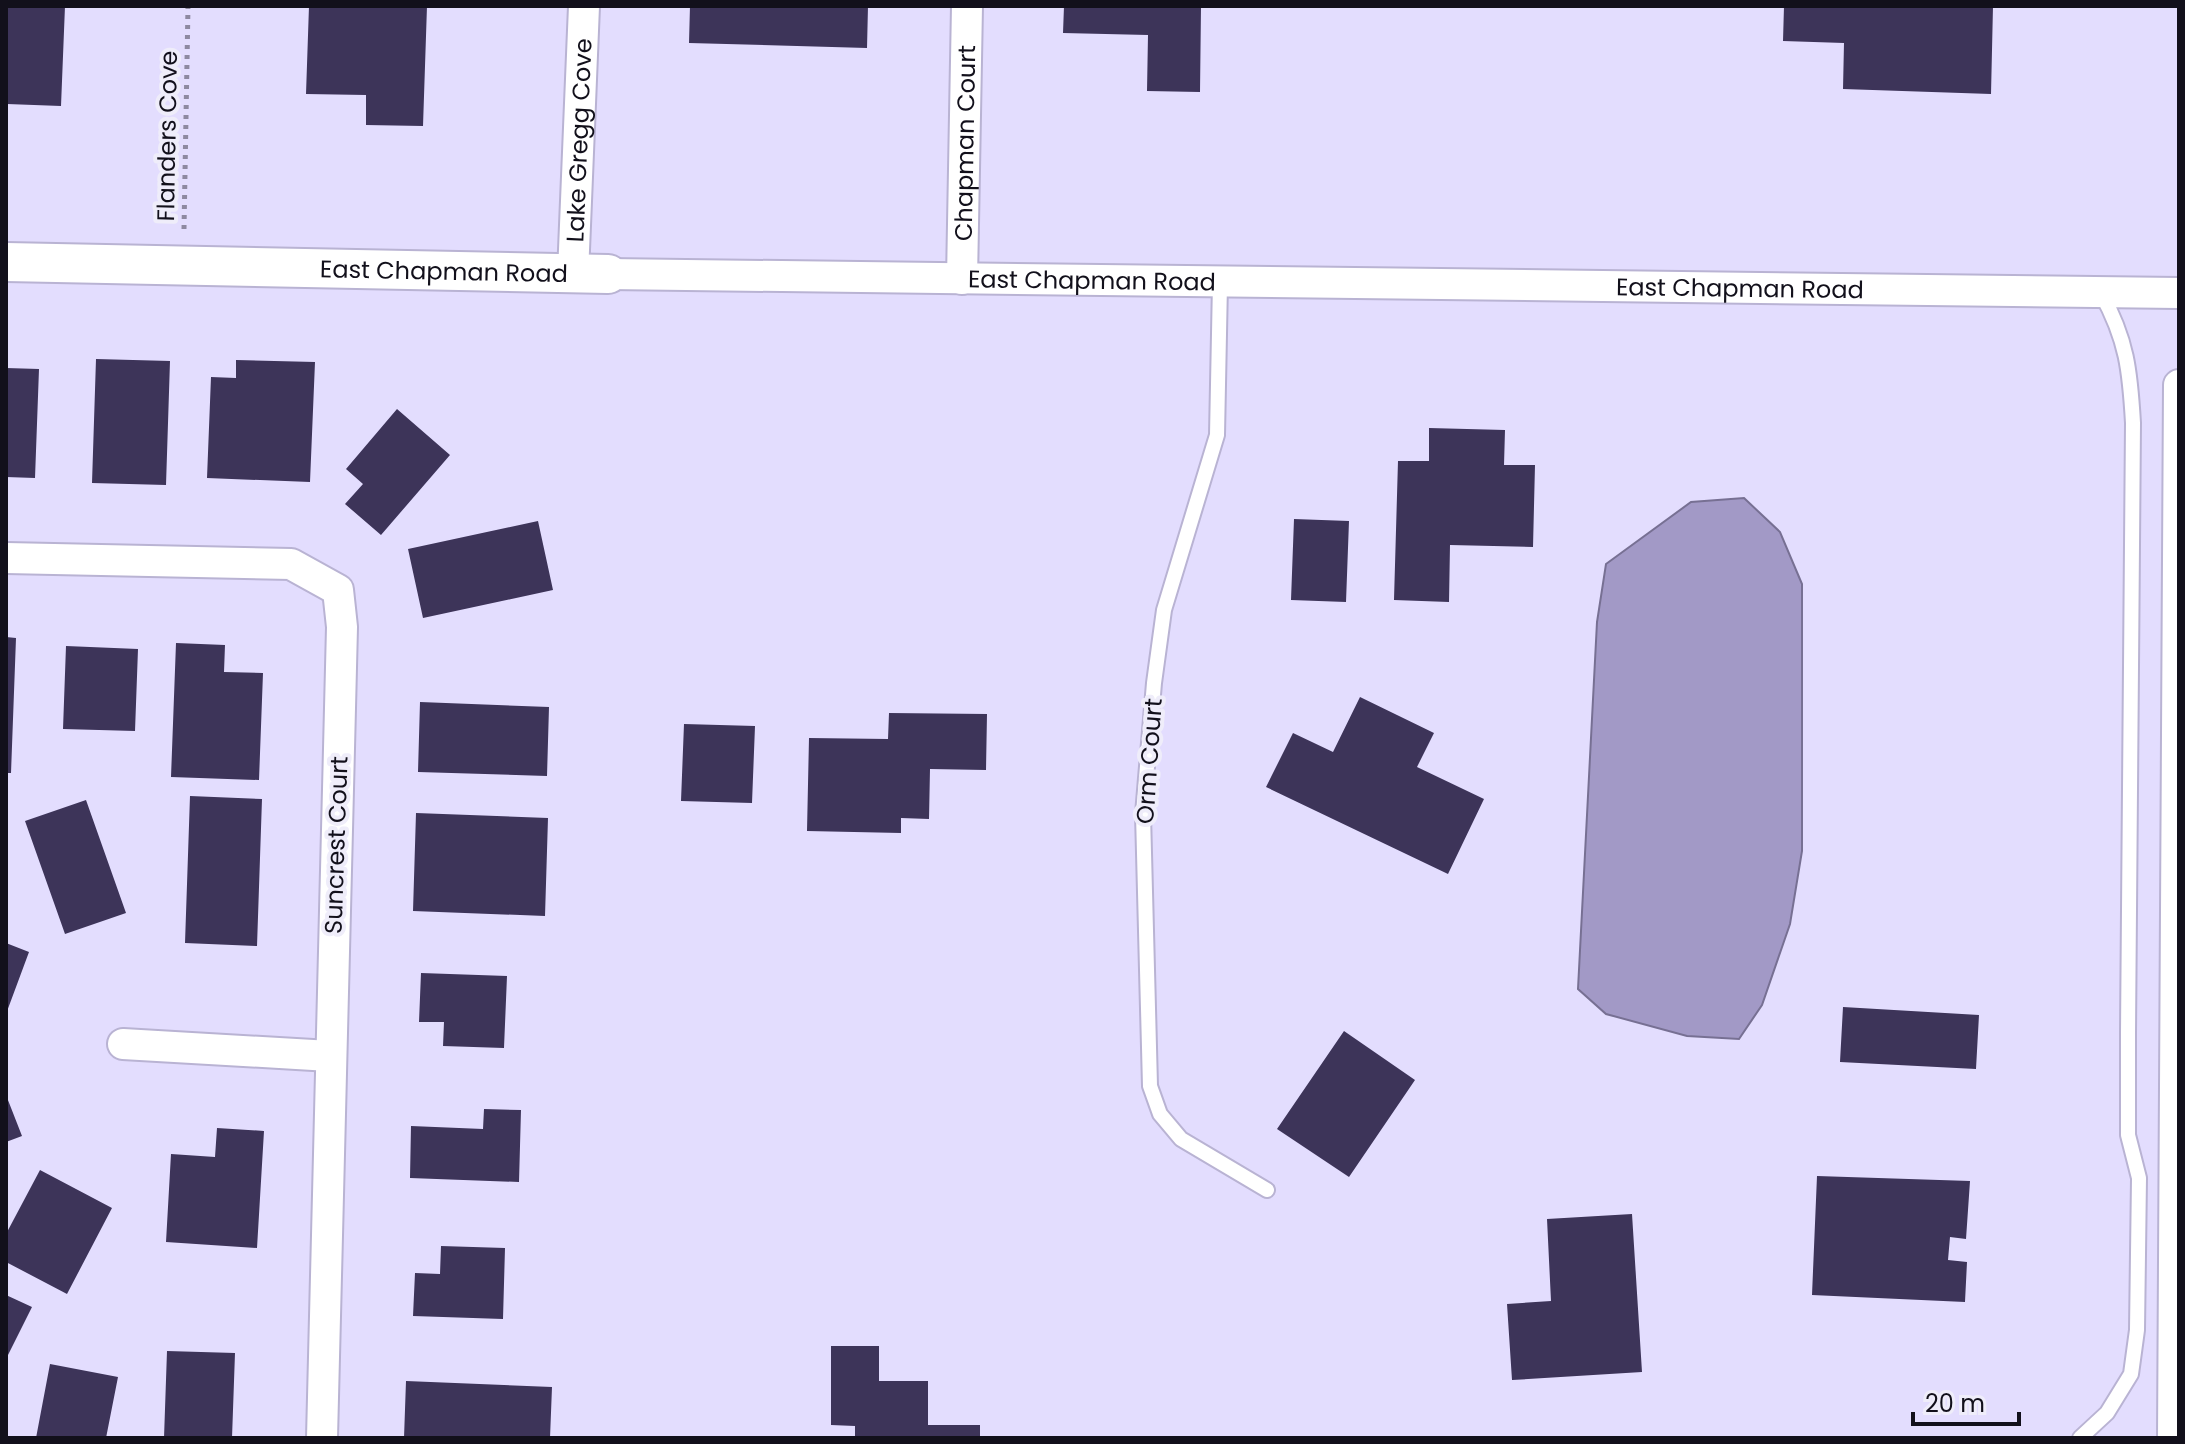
<svg xmlns="http://www.w3.org/2000/svg" width="2185" height="1444" viewBox="0 0 2185 1444" font-family="Poppins,sans-serif">
  <rect width="100%" height="100%" fill="#e3ddfe"/>
  <path fill="#a299c6" stroke="#777093" stroke-width="2" d="M1744,498L1780,532L1802,584V851L1790,924L1762,1005L1739,1039L1687,1036L1606,1014L1578,989L1597,622L1606,564L1691,502Z"/>
  <path fill="#3d3459" d="M6,6H65L61,106L7,104L8,54H6Z
    M309,6H427L423,126L366,125V95L306,94Z
    M690,6H868L867,48L689,43Z
    M1064,6H1201L1200,92L1147,91L1148,35L1063,33Z
    M1784,6H1993L1991,94L1843,89L1844,43L1783,41Z
    M96,359L170,361L166,485L92,483Z
    M236,360L315,362L310,482L207,478L211,377L236,378Z
    M6,368L39,369L35,478L6,477Z
    M397,409L450,455L381,535L345,504L363,484L346,469Z
    M1429,428L1505,430L1504,465H1535L1533,547L1450,545L1449,602L1394,600L1398,461H1429Z
    M1294,519L1349,521L1346,602L1291,600Z
    M538,521L553,590L423,618L408,549Z
    M6,637L16,638L11,773H6Z
    M176,643L225,645L224,672L263,673L259,780L171,777Z
    M66,646L138,649L135,731L63,729Z
    M1360,697L1434,733L1417,767L1484,799L1448,874L1266,787L1293,733L1333,752Z
    M420,702L549,707L547,776L418,772Z
    M889,713L987,714L986,770L930,769L929,819L901,818V833L807,831L809,738L888,739Z
    M684,724L755,726L752,803L681,801Z
    M190,796L262,799L257,946L185,943Z
    M86,800L126,913L65,934L25,821Z
    M416,813L548,818L545,916L413,911Z
    M6,943L29,952L6,1014Z
    M421,973L507,976L504,1048L443,1046L444,1022H419Z
    M1843,1007L1979,1015L1976,1069L1840,1062Z
    M1344,1031L1415,1080L1349,1177L1277,1129Z
    M6,1095L22,1136L6,1142Z
    M484,1109L521,1110L519,1182L410,1178L411,1126L483,1129Z
    M217,1128L264,1131L257,1248L166,1242L171,1154L215,1157Z
    M40,1170L112,1208L67,1294L6,1262V1234Z
    M1817,1176L1970,1181L1966,1239L1950,1237L1948,1260L1967,1262L1965,1302L1812,1295Z
    M1632,1214L1642,1372L1512,1380L1507,1304L1551,1301L1547,1219Z
    M441,1246L505,1248L503,1319L413,1316L415,1273L440,1274Z
    M6,1295L32,1307L6,1359Z
    M831,1346H879V1381H928V1425H980V1438H855V1426L831,1425Z
    M167,1351L235,1353L232,1438H164Z
    M50,1364L118,1377L106,1438H36Z
    M406,1381L552,1387L550,1438H404Z"/>
  <g fill="none" stroke-linecap="round" stroke-linejoin="round">
    <g stroke="#b9b3d3" stroke-width="18">
      <path id="service" d="M1220,283L1217,435L1164,610L1154,683L1143,814L1150,1086L1160,1114L1181,1139L1267,1190
        M2080,1438L2107,1413L2131,1374L2137,1330L2139,1178L2128,1135V1033L2133,423C2130,371 2127,340 2101,293"/>
    </g>
    <g stroke="#b9b3d3" stroke-width="34">
      <g id="minor">
        <path id="s1" d="M573,274L584,6"/>
        <path id="s2" d="M608,274L2179,293"/>
        <path id="s3" d="M962,279L967,6"/>
        <path d="M6,558L291,564L338,590L342,627L322,1438"/>
        <path d="M123,1044L330,1056"/>
        <path d="M2173,1438L2179,385"/>
      </g>
    </g>
    <g stroke="#b9b3d3" stroke-width="42">
      <g id="tertiary">
        <path id="s4" d="M6,262L608,274"/>
      </g>
    </g>
    <path stroke="#8e89a1" stroke-width="5" stroke-dasharray="4 6" stroke-linecap="butt" d="M184,229L188,6"/>
    <use href="#service" stroke="#fff" stroke-width="14"/>
    <use href="#minor" stroke="#fff" stroke-width="30"/>
    <use href="#tertiary" stroke="#fff" stroke-width="38"/>
  </g>
  <g text-anchor="middle" dominant-baseline="central" stroke-width="8" stroke-linejoin="round" paint-order="stroke">
    <g font-size="24" fill="#12101b" stroke="#efedfa">
      <text transform="translate(167 136) rotate(-89)">Flanders Cove</text>
      <text stroke="none"><textPath href="#s1" startOffset="134">Lake Gregg Cove</textPath></text>
      <text stroke="none"><textPath href="#s3" startOffset="136">Chapman Court</textPath></text>
      <text stroke="none"><textPath href="#s4" startOffset="438">East Chapman Road</textPath></text>
      <text stroke="none"><textPath href="#s2" startOffset="484">East Chapman Road</textPath></text>
      <text stroke="none"><textPath href="#s2" startOffset="1132">East Chapman Road</textPath></text>
      <text transform="translate(1149 761) rotate(-86)">Orm Court</text>
      <text transform="translate(336 845) rotate(-88)">Suncrest Court</text>
    </g>
  </g>
  <rect width="2185" height="1444" fill="none" stroke="#12101b" stroke-width="16"/>
  <path d="M1913 1412v12h106v-12" fill="none" stroke="#12101b" stroke-width="4"/>
  <text x="1925" y="1412" font-size="24" fill="#12101b" stroke="#efedfa" stroke-width="6" paint-order="stroke">20 m</text>
</svg>
